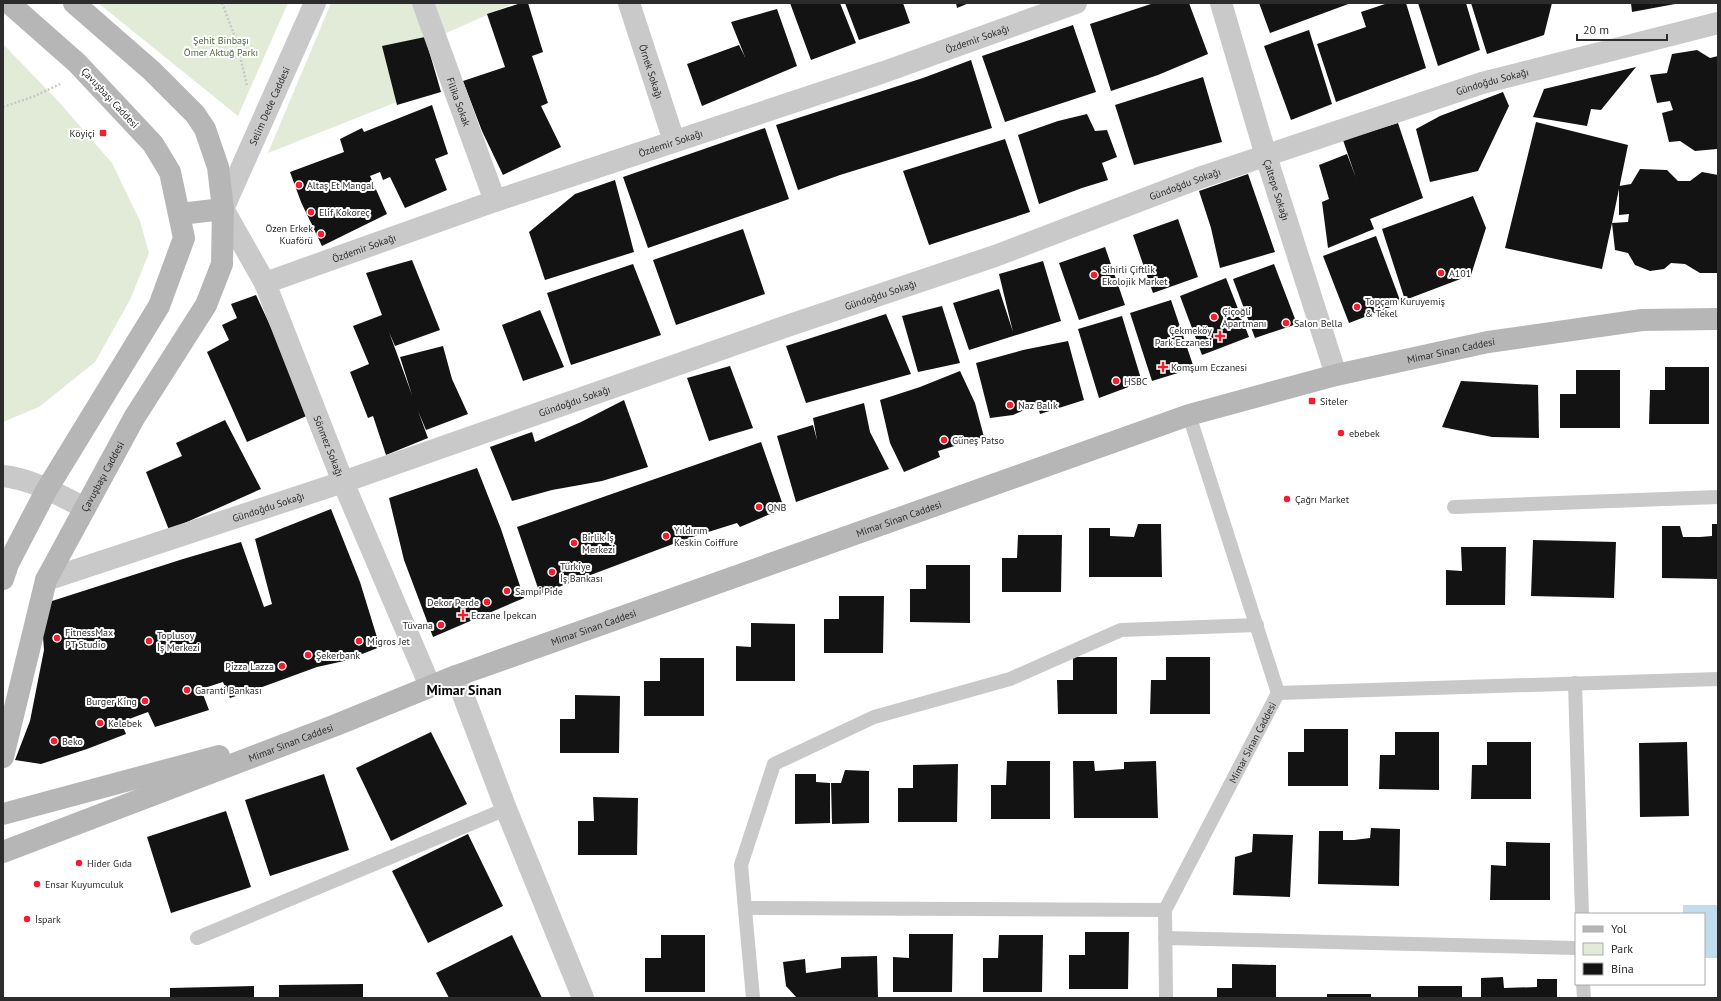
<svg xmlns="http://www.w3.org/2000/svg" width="1721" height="1001" viewBox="0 0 1721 1001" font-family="'PT Sans',sans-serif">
  <rect width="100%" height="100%" fill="#fff"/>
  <path fill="#e2ebd7" d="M98,3H288L238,116Z
    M331,3H514L419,45L437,86L268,153Z
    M3,44L59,102L112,163L140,221L149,253L130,300L95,362L39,407L3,422Z"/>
  <path fill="#c1dded" d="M1683,905H1718V958H1704V914H1683Z"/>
  <path fill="#131313" d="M521,3H528L543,52L532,56L548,103L541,106L561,147L503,175L482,131L463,81L505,67L487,14Z
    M790,3H840L856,43L811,60Z
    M845,3H903L910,23L859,40Z
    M956,3H969L957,8Z
    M1154,3H1189L1208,54L1158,75L1111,91L1090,24Z
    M1259,3H1351L1270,33Z
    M1388,3H1406L1426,68L1336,102L1317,44L1366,27L1361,12Z
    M1418,3H1466L1480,50L1438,66Z
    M1471,3H1552L1544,35L1487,54Z
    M1631,3H1675V4L1632,12Z
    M777,9L797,66L702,106L687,64L739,45L745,57L731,22Z
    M1073,25L1096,92L1005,122L982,56Z
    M1309,30L1332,104L1291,120L1264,46Z
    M425,37L441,92L397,105L382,46Z
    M1697,50L1710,58L1718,56V148L1717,149L1695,151L1680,141L1669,142L1662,113L1673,110L1670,101L1657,103L1650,75L1667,73L1672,54Z
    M971,60L992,128L840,175L798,190L776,125L923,78Z
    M1636,67L1601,110L1591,109L1587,126L1533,117L1544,89Z
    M1203,77L1222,142L1134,165L1115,105Z
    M1503,92L1509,106L1478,171L1430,182L1416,129L1440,116Z
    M432,105L448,154L435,159L447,190L405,208L390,177L383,180L380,172L370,176L387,214L322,246L301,202L290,172L344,152L340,139L362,128L364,132Z
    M1087,114L1095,131L1107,130L1117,157L1102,163L1108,180L1082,188L1039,204L1018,135L1058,121Z
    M1536,122L1628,145L1612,223L1628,222L1629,214L1619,215V186L1631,184L1640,169L1667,170L1678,181H1690L1702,172L1718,175V273H1700L1685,264L1671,263L1664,269L1650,271L1635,265L1628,253L1615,250L1612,223L1602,269L1505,248Z
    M1398,123L1423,198L1370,219L1374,229L1328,248L1322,202L1329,199L1319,165L1347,154L1356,178L1343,140Z
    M765,128L789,199L648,248L623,177Z
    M1005,139L1030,212L929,245L903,171Z
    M1248,174L1275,252L1220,268L1211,228L1199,191Z
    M615,180L634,252L545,280L529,232L575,194Z
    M1473,196L1486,228L1471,275L1405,300L1382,229Z
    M1178,219L1198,277L1153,293L1133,235Z
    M743,229L765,294L676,325L653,260Z
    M1376,236L1401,303L1349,323L1323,256Z
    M1105,247L1125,305L1079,320L1059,263Z
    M412,260L440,330L395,346L389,332L412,395L400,357L443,346L452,379L468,414L426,430L418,411L428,438L386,455L373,416L368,418L350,372L369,364L353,326L382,315L366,273Z
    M1043,261L1061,321L969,350L953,303L999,289L1013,332L999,274Z
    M633,264L661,335L571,365L547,293Z
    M1274,264L1297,324L1255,338L1233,279Z
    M1226,278L1249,337L1202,355L1180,296Z
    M256,295L311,414L247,442L207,352L229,340L222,325L237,318L231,304Z
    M1171,300L1194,368L1152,381L1130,313Z
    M942,306L960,363L918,372L902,316Z
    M540,310L564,367L523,381L502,325Z
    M886,314L911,374L806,403L786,346Z
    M1122,316L1142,382L1099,398L1078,329Z
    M1068,341L1084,400L1040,414L1037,404L1013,415L990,418L976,363L1023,350Z
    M730,366L753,428L709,441L687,378Z
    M1665,367H1709V424H1649L1650,390H1665Z
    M1576,370H1620V428H1560V394H1576Z
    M960,371L975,403L984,437L938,451L940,457L904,472L890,443L880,400L920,387Z
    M1461,381L1538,385L1539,438L1492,437L1442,427Z
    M624,400L648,467L602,481L552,490L512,501L490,447L532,432L535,442L581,422Z
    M864,403L870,432L889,469L796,502L777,436L813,425L817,440L813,418Z
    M225,420L261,489L169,530L146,472L182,456L176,443Z
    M761,442L784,508L740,527L737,523L689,538L540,594L517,527Z
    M477,468L501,529L524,598L433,637L404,560L389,498Z
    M331,509L360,582L380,647L344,661L317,667L251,691L230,698L223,682L201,689L209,710L155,727L148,712L121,722L126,734L87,749L41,764L15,760L30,721L44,650L42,623L52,601L183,559L241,542L264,607L272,604L255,539Z
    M1138,524H1161L1162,577H1089V528H1110V536L1134,537Z
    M1712,524H1718V579L1662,578V526H1680L1683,537H1700L1712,536Z
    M1018,535H1062L1061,592H1002V558H1017Z
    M1533,540L1616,542L1614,598L1531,596Z
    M1461,547H1506L1505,605H1446V570L1462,571Z
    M926,565H970V623L910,622V589H926Z
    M839,596H884L883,653H824V619H839Z
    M751,623L795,624V681H736V646L751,647Z
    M1073,657H1117V714H1058L1057,680H1073Z
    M1166,657H1210V714H1150L1151,680H1166Z
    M660,658H704V716H644V681H660Z
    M575,695L620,696L619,753H560V719H575Z
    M1304,729H1348V786H1288V752H1304Z
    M431,732L467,804L391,841L356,768Z
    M1395,732H1439V790L1379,789L1380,755H1395Z
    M1487,742H1531V799H1471L1472,765H1487Z
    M1687,742L1689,816L1640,817L1639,743Z
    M1007,761H1050V819H991V785H1006Z
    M1073,761H1094L1095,771L1124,769V762L1156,761L1158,818H1074Z
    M958,764L957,822H898V788H913V765Z
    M845,770L869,771V823L832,824L831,783H841Z
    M324,774L349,850L270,876L245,800Z
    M795,774H816V782L830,783V823L795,824Z
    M593,797L638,798L637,855H578V821H594Z
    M226,811L251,887L171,913L147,837Z
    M1371,828L1400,829L1399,886L1318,884L1319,831H1343V840H1354L1370,838Z
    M468,834L503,906L428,943L392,871Z
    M1253,834L1293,835L1290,897L1233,895L1235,857L1252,852Z
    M1506,842L1550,843V900H1490L1491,865L1506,866Z
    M1085,932H1129L1128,989H1069V955H1085Z
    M909,934H953L952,992H893V957L909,958Z
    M512,935L542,998H449L436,973Z
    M661,935H705V992H645V958H661Z
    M999,935H1043L1042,992H983V958H998Z
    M877,956L878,998H797L786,986L783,962L805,959L806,973L841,968V957Z
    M1232,964L1276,965V998H1217V988H1232Z
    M1503,977L1504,988L1537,987V979H1557V998H1481V978Z
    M363,984V998H279V985Z
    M254,986V998H170V988Z
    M1418,986H1462V998H1418Z
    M1327,994H1371V998H1327Z"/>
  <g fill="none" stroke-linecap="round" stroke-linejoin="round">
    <path stroke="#c9c9c9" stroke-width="2.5" stroke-dasharray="2 2" stroke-linecap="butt" d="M222,3L237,42L247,86
      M3,107L35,96L60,84"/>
    <g stroke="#c9c9c9" stroke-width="14">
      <path d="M1454,507L1718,497"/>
      <path d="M1575,683L1582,914"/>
      <path d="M1278,693L1718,679"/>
      <path d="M745,908L1165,910"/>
      <path d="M197,938L506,809"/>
      <path d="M1165,938L1576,948"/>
      <path d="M1583,984L1584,998"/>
      <path d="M753,998L741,865L774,764L874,717L1010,679L1121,630L1257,625"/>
      <path id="s1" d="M1166,998L1165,910L1278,693L1189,415"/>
    </g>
    <g stroke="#c9c9c9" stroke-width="22">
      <path id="s2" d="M423,3L495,201"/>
      <path id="s3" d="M629,3L674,141"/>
      <path id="s4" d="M1221,3L1266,156L1336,375"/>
      <path id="s5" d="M223,209L265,283L343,482L430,686"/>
      <path id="s6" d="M265,283L495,201L884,72L1076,3"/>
      <path d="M3,476C32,479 59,495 85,508"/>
      <path id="s7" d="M46,580L343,482L787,326L995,256L1199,178L1482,83L1718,23"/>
      <path d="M456,676L506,809L583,998"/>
    </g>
    <path stroke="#c9c9c9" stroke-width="22" id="s8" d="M223,209L315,3"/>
    <g stroke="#b6b6b6" stroke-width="22">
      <path d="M180,214L223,209"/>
      <path d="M3,579L8,564L47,489L159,306L184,238L170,172L153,144L77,63L9,3"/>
      <path id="s9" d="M3,757L46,580L134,418L206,305L222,264L223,209L218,167L205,129L195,114L152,71L74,3"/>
      <path d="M3,814L219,756"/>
      <path id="s10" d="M3,852L336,725L456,676L1189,415L1336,375L1488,342L1642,320L1718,319"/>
    </g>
  </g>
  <g fill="#f41d30" stroke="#fff" stroke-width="1.5">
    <rect x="99" y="129" width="8" height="8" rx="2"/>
    <circle cx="299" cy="185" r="4"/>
    <circle cx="311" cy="212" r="4"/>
    <circle cx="321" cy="234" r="4"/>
    <circle cx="1441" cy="273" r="4"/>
    <circle cx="1094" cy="275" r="4"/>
    <circle cx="1357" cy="307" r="4"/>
    <circle cx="1214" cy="317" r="4"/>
    <circle cx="1286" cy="323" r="4"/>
    <path d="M1218 330h4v4h4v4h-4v4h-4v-4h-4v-4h4z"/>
    <path d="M1161 361h4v4h4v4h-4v4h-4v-4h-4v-4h4z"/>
    <circle cx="1116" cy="381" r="4"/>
    <rect x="1308" y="397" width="8" height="8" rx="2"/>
    <circle cx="1010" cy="405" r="4"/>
    <circle cx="1341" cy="433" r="4"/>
    <circle cx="944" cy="440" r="4"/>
    <circle cx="1287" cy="499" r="4"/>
    <circle cx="759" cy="507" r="4"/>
    <circle cx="666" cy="536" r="4"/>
    <circle cx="574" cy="543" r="4"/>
    <circle cx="552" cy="572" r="4"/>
    <circle cx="507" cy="591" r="4"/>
    <circle cx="487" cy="602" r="4"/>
    <path d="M461 609h4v4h4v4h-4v4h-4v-4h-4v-4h4z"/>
    <circle cx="441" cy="625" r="4"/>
    <circle cx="57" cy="638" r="4"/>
    <circle cx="149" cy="641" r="4"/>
    <circle cx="359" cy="641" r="4"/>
    <circle cx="308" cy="655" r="4"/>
    <circle cx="282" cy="666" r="4"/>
    <circle cx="187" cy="690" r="4"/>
    <circle cx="145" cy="701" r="4"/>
    <circle cx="100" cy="723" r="4"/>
    <circle cx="54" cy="741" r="4"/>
    <circle cx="79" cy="863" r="4"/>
    <circle cx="37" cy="884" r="4"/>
    <circle cx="27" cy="919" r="4"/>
  </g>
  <g text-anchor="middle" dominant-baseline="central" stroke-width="4" stroke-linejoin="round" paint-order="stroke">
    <g font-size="10" fill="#2c2c2c" stroke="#fff">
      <text stroke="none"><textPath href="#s6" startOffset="753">Özdemir Sokağı</textPath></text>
      <text stroke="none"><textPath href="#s3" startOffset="72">Örnek Sokağı</textPath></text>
      <text stroke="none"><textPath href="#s7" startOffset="1530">Gündoğdu Sokağı</textPath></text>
      <text transform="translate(110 98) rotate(47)">Çavuşbaşı Caddesi</text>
      <text stroke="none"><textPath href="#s2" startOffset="105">Filika Sokak</textPath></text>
      <text stroke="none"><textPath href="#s8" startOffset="113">Selim Dede Caddesi</textPath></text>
      <text stroke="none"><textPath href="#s6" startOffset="429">Özdemir Sokağı</textPath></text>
      <text stroke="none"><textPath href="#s7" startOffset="1206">Gündoğdu Sokağı</textPath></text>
      <text stroke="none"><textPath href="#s4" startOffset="195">Çaltepe Sokağı</textPath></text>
      <text stroke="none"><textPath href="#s6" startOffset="105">Özdemir Sokağı</textPath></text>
      <text stroke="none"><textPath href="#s7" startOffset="882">Gündoğdu Sokağı</textPath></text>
      <text stroke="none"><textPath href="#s10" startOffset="1534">Mimar Sinan Caddesi</textPath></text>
      <text stroke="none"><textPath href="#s7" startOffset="558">Gündoğdu Sokağı</textPath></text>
      <text stroke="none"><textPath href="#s5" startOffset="260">Sönmez Sokağı</textPath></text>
      <text stroke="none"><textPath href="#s9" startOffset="300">Çavuşbaşı Caddesi</textPath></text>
      <text stroke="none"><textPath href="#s7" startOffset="234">Gündoğdu Sokağı</textPath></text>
      <text stroke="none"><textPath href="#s10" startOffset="956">Mimar Sinan Caddesi</textPath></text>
      <text stroke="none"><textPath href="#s10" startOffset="632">Mimar Sinan Caddesi</textPath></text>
      <text stroke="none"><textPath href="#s10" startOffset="308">Mimar Sinan Caddesi</textPath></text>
      <text stroke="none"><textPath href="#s1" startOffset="277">Mimar Sinan Caddesi</textPath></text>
    </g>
    <g font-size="10" fill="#4f6a36" stroke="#fff">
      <text x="221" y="40">Şehit Binbaşı<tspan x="221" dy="12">Ömer Aktuğ Parkı</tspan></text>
    </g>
    <g font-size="10" fill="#2c2c2c" stroke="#fff" text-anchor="start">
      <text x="95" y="133" text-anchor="end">Köyiçi</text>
      <text x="307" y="185">Altaş Et Mangal</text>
      <text x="319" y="212">Elif Kokoreç</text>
      <text x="313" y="228" text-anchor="end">Özen Erkek<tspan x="313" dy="12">Kuaförü</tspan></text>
      <text x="1102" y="269">Sihirli Çiftlik<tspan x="1102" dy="12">Ekolojik Market</tspan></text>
      <text x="1449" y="273">A101</text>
      <text x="1365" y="301">Topçam Kuruyemiş<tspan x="1365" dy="12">&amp; Tekel</tspan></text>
      <text x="1222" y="311">Çiçoğli<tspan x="1222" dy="12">Apartmanı</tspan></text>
      <text x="1294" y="323">Salon Bella</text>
      <text x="1212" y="330" text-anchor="end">Çekmeköy<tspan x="1212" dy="12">Park Eczanesi</tspan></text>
      <text x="1171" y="367">Komşum Eczanesi</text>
      <text x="1124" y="381">HSBC</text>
      <text x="1320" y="401">Siteler</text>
      <text x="1018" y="405">Naz Balık</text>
      <text x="1349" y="433">ebebek</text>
      <text x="952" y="440">Güneş Patso</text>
      <text x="1295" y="499">Çağrı Market</text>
      <text x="767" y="507">QNB</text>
      <text x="674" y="530">Yıldırım<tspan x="674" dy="12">Keskin Coiffure</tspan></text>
      <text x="582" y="537">Birlik İş<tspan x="582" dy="12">Merkezi</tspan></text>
      <text x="560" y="566">Türkiye<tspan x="560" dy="12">İş Bankası</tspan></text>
      <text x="515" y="591">Sampi Pide</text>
      <text x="479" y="602" text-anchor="end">Dekor Perde</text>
      <text x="471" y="615">Eczane İpekcan</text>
      <text x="433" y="625" text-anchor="end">Tüvana</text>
      <text x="65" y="632">FitnessMax<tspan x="65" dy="12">PT Studio</tspan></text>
      <text x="157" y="635">Toplusoy<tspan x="157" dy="12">İş Merkezi</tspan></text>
      <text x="367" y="641">Migros Jet</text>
      <text x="316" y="655">Şekerbank</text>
      <text x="274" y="666" text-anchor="end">Pizza Lazza</text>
      <text x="195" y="690">Garanti Bankası</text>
      <text x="137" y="701" text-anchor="end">Burger King</text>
      <text x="108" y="723">Kelebek</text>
      <text x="62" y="741">Beko</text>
      <text x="87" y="863">Hider Gıda</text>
      <text x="45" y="884">Ensar Kuyumculuk</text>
      <text x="35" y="919">İspark</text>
    </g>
    <g font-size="14" font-weight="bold" fill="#000" stroke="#fff">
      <text x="464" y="690">Mimar Sinan</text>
    </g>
  </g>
  <rect width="1721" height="1001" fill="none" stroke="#2c2c2c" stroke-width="8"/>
  <rect x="1575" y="913" width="130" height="72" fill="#ffffff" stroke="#ababab"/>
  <rect x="1583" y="926" width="20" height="6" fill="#b6b6b6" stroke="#ababab"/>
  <text x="1611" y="933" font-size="12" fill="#2c2c2c">Yol</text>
  <rect x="1583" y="943" width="20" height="12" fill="#e2ebd7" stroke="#ababab"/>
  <text x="1611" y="953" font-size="12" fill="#2c2c2c">Park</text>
  <rect x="1583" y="963" width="20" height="12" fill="#131313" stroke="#ababab"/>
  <text x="1611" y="973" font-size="12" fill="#2c2c2c">Bina</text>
  <path d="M1577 34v6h90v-6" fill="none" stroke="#2c2c2c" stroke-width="2"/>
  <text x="1583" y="34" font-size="12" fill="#2c2c2c" stroke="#ffffff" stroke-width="3" paint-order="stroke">20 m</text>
</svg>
